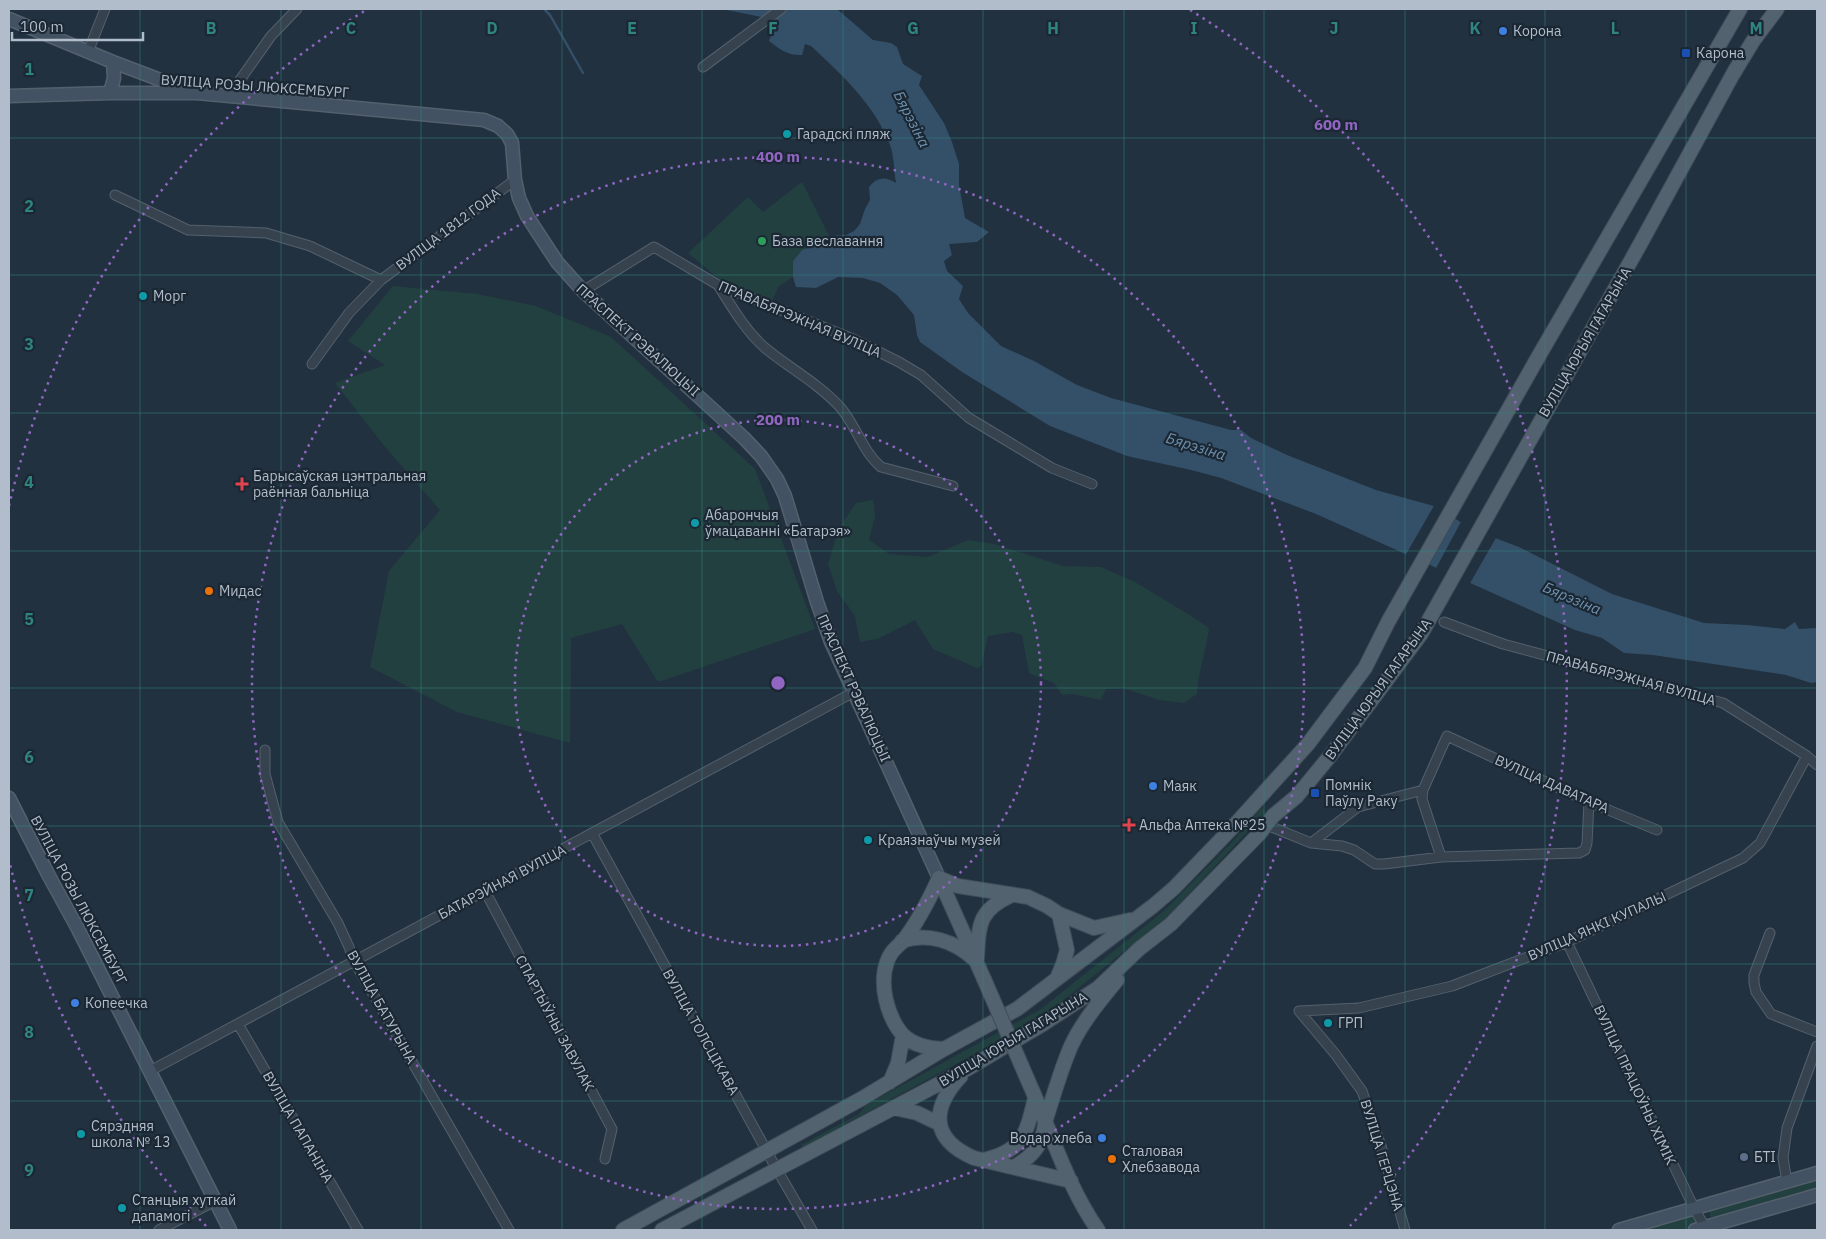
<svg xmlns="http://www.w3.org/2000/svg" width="1826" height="1239" viewBox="0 0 1826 1239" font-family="'IBM Plex Sans',sans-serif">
  <rect width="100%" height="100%" fill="#21313f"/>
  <path fill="#234040" d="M802,182L829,236L817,245L802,250L793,261V277L779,286L772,301L724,283L688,253L748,197L763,212Z
    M393,286L477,294L536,306L611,337L755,469L815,629L658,682L622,624L571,638L570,743L457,712L370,667L389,571L440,510L386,448L335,383L385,365L348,341Z
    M873,500L875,516L869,540L889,554L928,557L968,540L994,544L1063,566L1101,567L1135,582L1188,614L1209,628C1206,651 1198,672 1197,694L1184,703L1159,700L1123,688L1106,689L1101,700L1073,694L1062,695L1054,683L1029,673L1022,635L1012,632L988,636L981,666L977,668L933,649L915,620L877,639L860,642L855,616L837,591L828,564L839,528L856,503Z
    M1262,807L1265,813L1170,914L1044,1016L803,1147L801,1145L859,1114L866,1105L1041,1009L1165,910L1235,839Z
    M1817,1178V1191L1716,1220L1710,1216V1212L1713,1208Z
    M1692,1216H1695L1698,1223L1696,1226L1683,1230H1639Z"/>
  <path fill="#344f68" d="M722,9H837L873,40L891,43L897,47L903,64L922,76L919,85L944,123L952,142L959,164V185L965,218L989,232L977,242L949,244L952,255L944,261L947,271L963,286L959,299L968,313L1001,346L1034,361L1077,385L1111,398L1231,430H1241L1251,438L1287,455L1376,490L1434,506L1474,530L1519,547L1612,594L1704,623L1747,625L1785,629L1795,622L1799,629L1817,628V682L1811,683L1786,675L1653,655L1624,653L1602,638L1575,630L1316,514L1221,478L1191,470L1127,456L1050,426L962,372L920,342L917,335L914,315L897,295L880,283L863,278L838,277L816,288L796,287L793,277V261L802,250L817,245L829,236L846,235L854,231L860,224L865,209L870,200L869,187C877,177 885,176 896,183C894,170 894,156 890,145C875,105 841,74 811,46L805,44L802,55C788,56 779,49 769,41L776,20Z"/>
  <path fill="#21313f" d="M1435,504L1456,516L1428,567L1405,556Z
    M1462,520L1475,527L1497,536L1469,585L1435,570Z"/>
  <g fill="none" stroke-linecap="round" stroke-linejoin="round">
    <path stroke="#344f68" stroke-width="2.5" d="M544,9L550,15L583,73"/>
    <g stroke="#54606d" stroke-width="11">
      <path id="street" d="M88,52L105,9
        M703,67L781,9
        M228,97L271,36L297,9
        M115,195L188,230L266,233L310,246L381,280
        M718,285C732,307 745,330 764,347C789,368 818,383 840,407C856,425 862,451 881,467L953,486
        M583,291L654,247L718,285L851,338L899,362L921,375L969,418L1052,468L1092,484
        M312,364L349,313L381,280L515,180
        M1444,622L1503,644L1723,703L1807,756L1817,765
        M265,750V774L278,822L338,923L349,947L354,961L509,1230
        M1267,825L1311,843L1342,846L1354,850L1375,864H1384L1441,857L1579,853L1585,850L1587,843L1589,802
        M592,833L776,1168L812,1230
        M1311,843L1358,807L1423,790
        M1441,857L1422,799L1423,790L1447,736L1589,802L1657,830
        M485,891L612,1129L605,1159
        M1770,933L1754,975V983L1756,992L1771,1014L1817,1032
        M1567,942L1695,1210L1705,1227
        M1299,1011L1359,1008L1452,986L1567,942L1743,858L1760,843L1807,756
        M1299,1011L1336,1055L1362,1091L1381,1146L1405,1230
        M238,1024L358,1230
        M150,1071L854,692
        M1787,1182L1783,1158L1787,1128L1817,1046
        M159,1230L215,1201"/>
    </g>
    <g stroke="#54606d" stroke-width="15">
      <path id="secondary" d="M9,19L113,62L187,90
        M110,93L114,78L113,62
        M9,96L110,93H197L484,120L498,126L507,134L512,143L515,180L519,198L527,216L557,262L583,291L744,438L761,456L777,479L785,496L817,602L831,642L939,878
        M9,798L49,876L78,929L230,1230
        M1619,1230L1817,1173
        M1695,1230L1817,1195"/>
    </g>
    <g stroke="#3f4c58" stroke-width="16">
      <path id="primary" d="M939,878C929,900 918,922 903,941C896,948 890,952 887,962C879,984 887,1016 902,1034C912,1045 930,1049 944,1049
        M939,878L958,886L1028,897L1047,906L1059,914L1094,928L1130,920
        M939,878L984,979
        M902,941C928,932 954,941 974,959
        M977,958C979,925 978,910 1012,895
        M1058,976L1063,964L1067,950L1059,914
        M961,1076C931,1108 930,1139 974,1158L1071,1181
        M890,1082L898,1063L903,1035
        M1033,1092C1053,1138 1069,1189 1098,1230
        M894,1108L917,1113L940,1124
        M987,1159C1024,1150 1027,1131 1035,1098
        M1014,1167C1024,1161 1033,1155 1039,1144C1044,1136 1044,1128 1046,1119C1054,1094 1061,1069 1071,1046C1082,1022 1100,1001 1117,980
        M623,1230L861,1099L944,1049L1017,1009L1153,906L1174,888L1231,829L1308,744L1365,668L1388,622L1537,359L1740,9
        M662,1230L967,1069L1043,1024L1098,988L1139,949L1171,924L1260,833L1273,816L1297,796L1330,756L1421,634L1638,248L1733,74L1753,41L1777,9"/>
    </g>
    <use href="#street" stroke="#36434f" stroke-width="9"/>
    <use href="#secondary" stroke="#435262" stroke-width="12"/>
    <use href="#primary" stroke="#53626f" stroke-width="14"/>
    <g stroke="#3f4c58" stroke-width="16" stroke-linecap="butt">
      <path id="primary-bridge" d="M984,979L1033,1092"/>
    </g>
    <use href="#primary-bridge" stroke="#53626f" stroke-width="14"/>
  </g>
  <path fill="none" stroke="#2f8480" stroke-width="1" stroke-opacity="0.55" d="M140,9V1230M281,9V1230M421,9V1230M562,9V1230M702,9V1230M843,9V1230M983,9V1230M1124,9V1230M1264,9V1230M1405,9V1230M1545,9V1230M1686,9V1230M9,138H1817M9,275H1817M9,413H1817M9,551H1817M9,688H1817M9,826H1817M9,964H1817M9,1101H1817"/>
  <g fill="none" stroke="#9166c3" stroke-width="2.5" stroke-dasharray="2.5 5">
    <circle cx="778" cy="683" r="263"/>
    <circle cx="778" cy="683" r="526"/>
    <path d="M206 1226A789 789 0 0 1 9 860M9 506A789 789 0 0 1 366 10M1190 10A789 789 0 0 1 1350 1226"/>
  </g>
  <g fill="#3f7fe0" stroke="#1b2834" stroke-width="2">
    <circle cx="1503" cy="31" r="5"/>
    <circle cx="1153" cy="786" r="5"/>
    <circle cx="75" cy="1003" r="5"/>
    <circle cx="1102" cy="1138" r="5"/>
  </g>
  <g fill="#1a4fb4" stroke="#1b2834" stroke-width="2">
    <rect x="1681" y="48" width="10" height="10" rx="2.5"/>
    <rect x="1310" y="788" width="10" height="10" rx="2.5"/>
  </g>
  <g fill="#0f9aa8" stroke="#1b2834" stroke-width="2">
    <circle cx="787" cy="134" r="5"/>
    <circle cx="143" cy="296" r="5"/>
    <circle cx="695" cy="523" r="5"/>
    <circle cx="868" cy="840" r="5"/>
    <circle cx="1328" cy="1023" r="5"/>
    <circle cx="81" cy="1134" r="5"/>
    <circle cx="122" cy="1208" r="5"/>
  </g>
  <circle fill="#2e9e5b" stroke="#1b2834" stroke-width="2" cx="762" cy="241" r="5"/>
  <g fill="#e0444e" stroke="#1b2834" stroke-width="2">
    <path d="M239.5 476.5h5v5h5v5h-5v5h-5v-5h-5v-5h5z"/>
    <path d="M1126.5 817.5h5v5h5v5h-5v5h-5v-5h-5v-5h5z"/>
  </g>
  <g fill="#e8710a" stroke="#1b2834" stroke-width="2">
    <circle cx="209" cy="591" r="5"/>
    <circle cx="1112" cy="1159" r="5"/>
  </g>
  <circle fill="#5c6f8a" stroke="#1b2834" stroke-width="2" cx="1744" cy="1157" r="5"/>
  <g text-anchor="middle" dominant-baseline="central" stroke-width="4.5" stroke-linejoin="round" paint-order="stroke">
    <g font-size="14" fill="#b1bdca" stroke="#1b2834" text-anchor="start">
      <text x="1513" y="31">Корона</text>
      <text x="1696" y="53">Карона</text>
      <text x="797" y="134">Гарадскі пляж</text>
      <text x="772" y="241">База веславання</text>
      <text x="153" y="296">Морг</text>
      <text x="253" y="476">Барысаўская цэнтральная<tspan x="253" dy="16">раённая бальніца</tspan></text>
      <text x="705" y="515">Абарончыя<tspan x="705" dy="16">ўмацаванні «Батарэя»</tspan></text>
      <text x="219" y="591">Мидас</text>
      <text x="1325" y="785">Помнік<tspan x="1325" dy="16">Паўлу Раку</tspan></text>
      <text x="1163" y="786">Маяк</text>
      <text x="1139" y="825">Альфа Аптека №25</text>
      <text x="878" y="840">Краязнаўчы музей</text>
      <text x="85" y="1003">Копеечка</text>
      <text x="1338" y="1023">ГРП</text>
      <text x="91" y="1126">Сярэдняя<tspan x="91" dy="16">школа № 13</tspan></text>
      <text x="1092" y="1138" text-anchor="end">Водар хлеба</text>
      <text x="1122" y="1151">Сталовая<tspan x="1122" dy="16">Хлебзавода</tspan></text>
      <text x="1754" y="1157">БТІ</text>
      <text x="132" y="1200">Станцыя хуткай<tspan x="132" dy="16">дапамогі</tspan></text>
    </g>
    <g font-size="14" fill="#b1bdca" stroke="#1b2834">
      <text transform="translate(255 86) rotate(4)">ВУЛІЦА РОЗЫ ЛЮКСЕМБУРГ</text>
      <text transform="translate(448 229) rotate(-37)">ВУЛІЦА 1812 ГОДА</text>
      <text transform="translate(800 319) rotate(23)">ПРАВАБЯРЭЖНАЯ ВУЛІЦА</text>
      <text transform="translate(638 340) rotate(42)">ПРАСПЕКТ РЭВАЛЮЦЫІ</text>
      <text transform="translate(1585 342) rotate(-60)">ВУЛІЦА ЮРЫЯ ГАГАРЫНА</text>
      <text transform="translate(1631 678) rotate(15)">ПРАВАБЯРЭЖНАЯ ВУЛІЦА</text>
      <text transform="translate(854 688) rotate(66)">ПРАСПЕКТ РЭВАЛЮЦЫІ</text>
      <text transform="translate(1378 689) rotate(-54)">ВУЛІЦА ЮРЫЯ ГАГАРЫНА</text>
      <text transform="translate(1552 784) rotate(24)">ВУЛІЦА ДАВАТАРА</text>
      <text transform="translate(502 882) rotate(-28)">БАТАРЭЙНАЯ ВУЛІЦА</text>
      <text transform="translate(79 900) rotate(62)">ВУЛІЦА РОЗЫ ЛЮКСЕМБУРГ</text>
      <text transform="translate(1597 926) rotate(-24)">ВУЛІЦА ЯНКІ КУПАЛЫ</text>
      <text transform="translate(382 1007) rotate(61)">ВУЛІЦА БАТУРЫНА</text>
      <text transform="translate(555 1023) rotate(62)">СПАРТЫЎНЫ ЗАВУЛАК</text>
      <text transform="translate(701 1032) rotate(61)">ВУЛІЦА ТОЛСЦІКАВА</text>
      <text transform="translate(1013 1039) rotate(-31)">ВУЛІЦА ЮРЫЯ ГАГАРЫНА</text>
      <text transform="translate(1635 1085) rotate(65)">ВУЛІЦА ПРАЦОЎНЫ ХІМІК</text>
      <text transform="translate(298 1127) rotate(60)">ВУЛІЦА ПАПАНІНА</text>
      <text transform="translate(1382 1155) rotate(73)">ВУЛІЦА ГЕРЦЭНА</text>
    </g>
    <g font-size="15" font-style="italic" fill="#6f92b0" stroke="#1b2834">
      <text transform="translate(912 119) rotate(63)">Бярэзіна</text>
      <text transform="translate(1196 446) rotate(17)">Бярэзіна</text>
      <text transform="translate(1572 598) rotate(23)">Бярэзіна</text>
    </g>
  </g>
  <g font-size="16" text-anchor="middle" font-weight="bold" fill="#2f8480" stroke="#1b2834" stroke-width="4.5" stroke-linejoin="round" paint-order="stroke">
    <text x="211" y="34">B</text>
    <text x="351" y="34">C</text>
    <text x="492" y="34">D</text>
    <text x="632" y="34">E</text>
    <text x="773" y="34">F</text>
    <text x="913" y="34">G</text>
    <text x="1053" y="34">H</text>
    <text x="1194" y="34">I</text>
    <text x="1334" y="34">J</text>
    <text x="1475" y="34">K</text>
    <text x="1615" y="34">L</text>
    <text x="1756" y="34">M</text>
    <text x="29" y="75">1</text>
    <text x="29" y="212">2</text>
    <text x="29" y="350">3</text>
    <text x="29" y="488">4</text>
    <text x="29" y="625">5</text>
    <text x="29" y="763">6</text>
    <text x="29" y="901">7</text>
    <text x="29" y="1038">8</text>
    <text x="29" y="1176">9</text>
  </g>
  <circle cx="778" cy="683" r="8" fill="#9166c3" stroke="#1b2834" stroke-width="2.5"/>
  <g font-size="15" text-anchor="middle" font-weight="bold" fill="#9166c3" stroke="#1b2834" stroke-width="4.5" stroke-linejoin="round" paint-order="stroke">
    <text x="1336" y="130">600 m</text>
    <text x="778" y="162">400 m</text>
    <text x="778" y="425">200 m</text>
  </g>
  <rect width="1826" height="1239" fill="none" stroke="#b1bdca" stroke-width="20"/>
  <path d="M12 32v8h131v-8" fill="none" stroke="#b1bdca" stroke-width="2.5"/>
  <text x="20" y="32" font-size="15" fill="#b1bdca" stroke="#1b2834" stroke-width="4" paint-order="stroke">100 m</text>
</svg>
